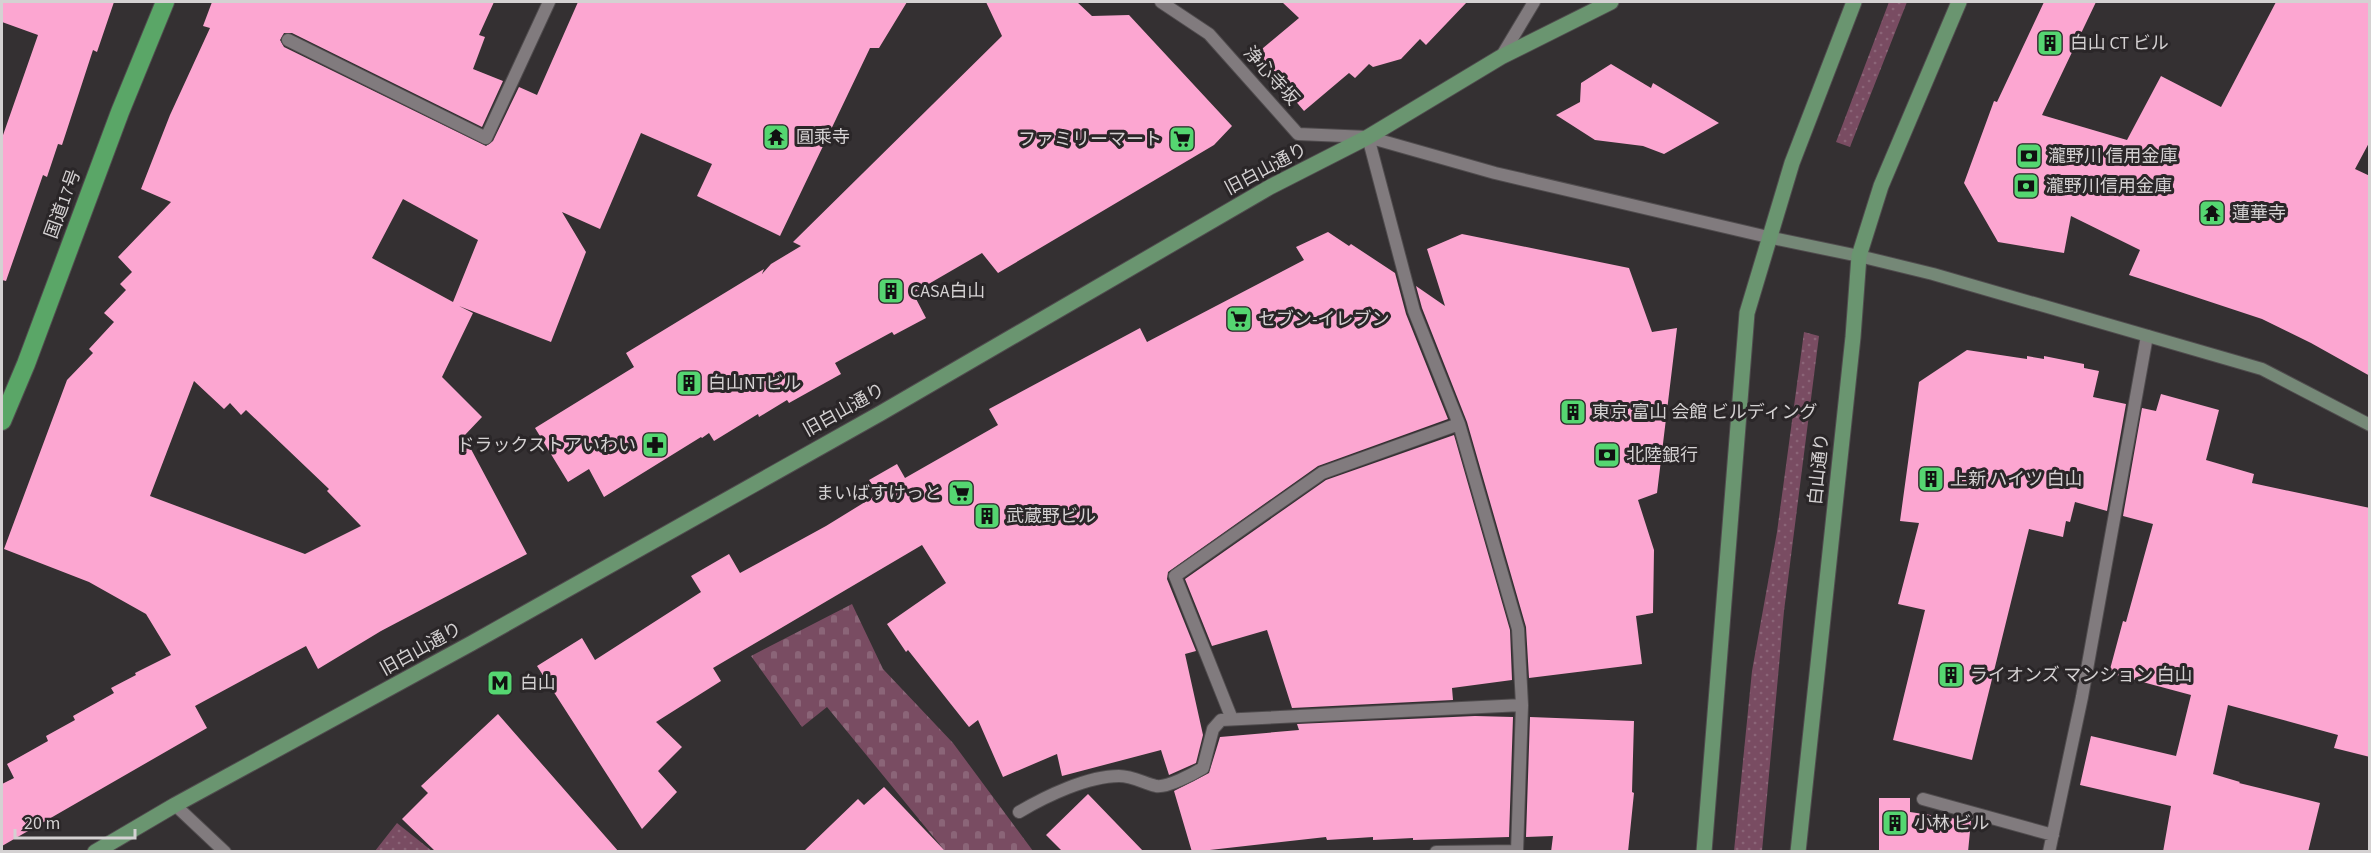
<svg xmlns="http://www.w3.org/2000/svg" width="2371" height="853" viewBox="0 0 2371 853" font-family="'Source Sans 3','Noto Sans JP',sans-serif">
  <defs>
    <pattern id="grass-dots" width="8" height="8" patternUnits="userSpaceOnUse" patternTransform="scale(1.5)"><rect width="8" height="8" fill="#794c62"/><path d="M2 2h.1M6 6h.1" fill="none" stroke="#8b6578" stroke-width="1.8" stroke-linecap="round"/></pattern>
    <pattern id="cemetery-stones" width="16" height="16" patternUnits="userSpaceOnUse" patternTransform="scale(1.5)"><rect width="16" height="16" fill="#794c62"/><path d="M2 7V4a2 2 0 0 1 4 0v3zM10 15v-3a2 2 0 0 1 4 0v3z" fill="#8b6578"/></pattern>
  </defs>
  <rect width="100%" height="100%" fill="#343032"/>
  <path fill="url(#grass-dots)" d="M1889,2H1907L1850,147L1836,142Z
    M1804,332L1819,336L1784,611L1762,851H1734L1752,671L1777,532Z
    M397,823L432,851H375Z"/>
  <path fill="url(#cemetery-stones)" d="M852,604L883,669L953,743L1033,851H945L827,707L802,727L751,656Z"/>
  <path fill="#fca6d1" fill-rule="evenodd" d="M2,2H114L97,52L93,50L62,145L58,144L47,177L43,175L6,281L2,280V138L38,35L2,22Z
    M212,2H494L479,35L485,37L473,69L503,81L482,127L292,33H284L280,40L284,47L486,146L493,141L519,87L537,95L578,2H907L879,48H870L780,236L697,196L712,164L641,133L600,229L562,212L586,252L551,342L459,306L473,313L442,377L482,417L464,436L527,554L381,631L318,669L306,646L195,706L207,728L2,846V784L14,778L7,764L48,741L46,736L75,720L73,716L114,693L111,688L136,675L135,673L171,655L146,614L89,582L4,549L67,380L93,353L89,349L114,322L104,313L126,290L120,284L132,272L118,257L171,202L141,189L170,115L210,28L203,26ZM403,199L478,240L453,302L372,258ZM194,381L224,409L230,403L241,415L246,410L329,489L327,491L361,526L305,554L150,496Z
    M986,2H1077L1092,16L1129,15L1232,126L1214,145L998,273L982,253L913,293L926,318L894,335L892,332L835,363L841,374L789,403L787,400L759,417L758,414L714,441L709,433L702,438L701,437L604,497L589,469L568,482L535,428L634,367L626,353L764,269L762,274L771,264L801,246L793,242L1002,36Z
    M1282,2H1467L1426,45L1420,39L1401,59L1373,67L1369,64L1355,78L1349,73L1304,111L1256,54L1299,18Z
    M2044,2H2096L2042,115L2127,140L2161,76L2221,107L2276,2H2370V141L2355,169L2370,176V376L2311,343L2262,319L2129,275L2140,250L2071,216L2064,253L1998,242L1964,183L1994,101L1997,102Z
    M1611,64L1651,88L1653,83L1719,123L1664,154L1643,146L1595,140L1556,115L1580,102L1581,83Z
    M1328,232L1349,246L1351,244L1395,273L1406,314L1448,419L1318,466L1168,572L1167,579L1196,651L1185,654L1203,735L1196,763L1169,775L1161,750L1062,776L1057,754L1003,777L978,720L969,727L908,650L906,652L887,624L946,583L922,545L713,668L721,681L656,722L682,747L658,771L677,792L642,829L537,666L582,638L595,660L701,592L691,576L729,554L740,573L826,526L878,494L869,480L897,464L905,478L998,425L989,409L1140,328L1147,342L1304,260L1296,247Z
    M1462,234L1629,268L1652,332L1677,328L1657,493L1638,500L1654,550L1653,613L1636,616L1642,664L1529,678L1526,627L1467,422L1422,308L1416,286L1445,306L1427,249Z
    M1967,350L2027,359V356L2044,359V356L2084,364V368L2099,371L2093,397L2126,404L2107,511L2075,502L2070,522L2066,521L2063,537L2029,529L1972,760L1893,740L1925,610L1898,604L1919,523L1900,521L1919,382Z
    M2161,394L2219,410L2206,460L2254,474L2252,483L2370,508V757L2334,748L2338,735L2228,705L2213,774L2240,782L2239,783L2320,803L2308,852H2163L2171,806L2080,785L2091,736L2176,756L2191,695L2109,673L2123,621L2126,622L2153,524L2123,516L2142,408L2156,411Z
    M1454,435L1510,630L1512,680L1452,688L1453,700L1292,708L1267,630L1212,646L1185,579L1326,480Z
    M498,714L619,852H436L402,819L428,793L421,786Z
    M1475,716L1513,717L1509,837L1413,840V838L1373,840V837L1327,840L1326,837L1192,852L1174,791L1209,773L1220,737L1299,730L1297,724Z
    M1530,717L1634,721L1632,792L1634,793L1628,852H1551L1553,836L1526,837Z
    M884,787L946,852H803L858,799L864,805Z
    M1088,794L1144,852H1063L1046,835Z
    M1879,798H1910V812L1971,821L1968,852H1879Z"/>
  <g fill="none" stroke-linecap="round" stroke-linejoin="round">
    <g stroke="#504c4e" stroke-width="14">
      <path id="street" d="M1161,2L1209,34L1298,134L1368,137L1495,173L1768,237
        M288,40L486,138L549,2
        M1501,57L1534,2
        M1368,137L1414,311L1459,424L1518,629L1522,705L1517,852
        M1232,719L1175,576L1322,473L1459,424
        M1923,799L2053,835
        M175,805L225,852
        M1019,812C1046,796 1088,776 1119,776C1132,776 1144,783 1156,786C1167,788 1193,774 1203,768L1213,729L1221,720L1522,705
        M1436,852L1517,851
        M2049,852L2082,697L2147,336"/>
    </g>
    <g stroke="#504c4e" stroke-width="14">
      <path id="secondary" d="M1768,237L1859,256L1933,274L2262,369L2370,425"/>
    </g>
    <g stroke="#504c4e" stroke-width="17">
      <path id="primary" d="M95,852L175,805L472,643L881,413L1270,187L1368,137L1501,57L1611,2
        M1704,852L1747,313L1792,163L1854,2
        M1798,852L1853,337L1859,256L1881,186L1959,2"/>
    </g>
    <g stroke="#504c4e" stroke-width="20">
      <path id="highway" d="M2,421L26,364L120,112L165,2"/>
    </g>
    <use href="#street" stroke="#817b7e" stroke-width="12"/>
    <use href="#secondary" stroke="#758877" stroke-width="12"/>
    <use href="#primary" stroke="#6a9570" stroke-width="15"/>
    <use href="#highway" stroke="#5aa667" stroke-width="18"/>
  </g>
  <defs>
    <g id="building-square" transform="scale(1.35)"><rect x="-9" y="-9" width="18" height="18" rx="4" fill="#55d671" stroke="#2a2628"/><path d="M-4-6H4V6H1V3H-1V6H-4ZM-2.5-4.3h1.7v1.8h-1.7ZM.8-4.3h1.7v1.8H.8ZM-2.5-1h1.7V.8h-1.7ZM.8-1h1.7V.8H.8Z" fill="#111"/></g>
    <g id="temple-square" transform="scale(1.35)"><rect x="-9" y="-9" width="18" height="18" rx="4" fill="#55d671" stroke="#2a2628"/><path d="M0-6L5-2H3V0L6.5 2.5H4V6H1.5V3h-3V6H-4V2.5H-6.5L-3 0V-2H-5Z" fill="#111"/></g>
    <g id="supermarket-square" transform="scale(1.35)"><rect x="-9" y="-9" width="18" height="18" rx="4" fill="#55d671" stroke="#2a2628"/><path d="M-6-5.5h2.5l.6 2H6L4.5 2H-2.5L-4.4-4H-6ZM-1.5 3.2a1.3 1.3 0 1 0 .1 0ZM3 3.2a1.3 1.3 0 1 0 .1 0Z" fill="#111"/></g>
    <g id="bank-square" transform="scale(1.35)"><rect x="-9" y="-9" width="18" height="18" rx="4" fill="#55d671" stroke="#2a2628"/><path d="M-6-4H6V4H-6ZM0-2.3a2.3 2.3 0 1 0 0 4.6a2.3 2.3 0 1 0 0-4.6Z" fill="#111"/></g>
    <g id="pharmacy-square" transform="scale(1.35)"><rect x="-9" y="-9" width="18" height="18" rx="4" fill="#55d671" stroke="#2a2628"/><path d="M-2-6h4v4h4v4h-4v4h-4v-4h-4v-4h4Z" fill="#111"/></g>
    <g id="metro-square" transform="scale(1.35)"><rect x="-9" y="-9" width="18" height="18" rx="4" fill="#55d671" stroke="#2a2628"/><path d="M-5.5 5V-5H-3L0 0L3-5H5.5V5H3V-.5L0 4L-3-.5V5Z" fill="#111"/></g>
  </defs>
  <g fill-rule="evenodd">
    <use href="#building-square" x="2050" y="43"/>
    <use href="#temple-square" x="776" y="137"/>
    <use href="#supermarket-square" x="1182" y="139"/>
    <use href="#bank-square" x="2029" y="156"/>
    <use href="#bank-square" x="2026" y="186"/>
    <use href="#temple-square" x="2212" y="213"/>
    <use href="#building-square" x="891" y="291"/>
    <use href="#supermarket-square" x="1239" y="319"/>
    <use href="#building-square" x="689" y="383"/>
    <use href="#building-square" x="1573" y="412"/>
    <use href="#pharmacy-square" x="655" y="445"/>
    <use href="#bank-square" x="1607" y="455"/>
    <use href="#building-square" x="1931" y="479"/>
    <use href="#supermarket-square" x="961" y="493"/>
    <use href="#building-square" x="987" y="516"/>
    <use href="#building-square" x="1951" y="675"/>
    <use href="#metro-square" x="500" y="683"/>
    <use href="#building-square" x="1895" y="823"/>
  </g>
  <g text-anchor="middle" dominant-baseline="central" stroke-width="6" stroke-linejoin="round" paint-order="stroke">
    <g font-size="18" fill="#d4d1d2" stroke="#2a2628" text-anchor="start">
      <text x="2070" y="43">白山 CT ビル</text>
      <text x="796" y="137">圓乘寺</text>
      <text x="1162" y="139" text-anchor="end">ファミリーマート</text>
      <text x="2048" y="156">瀧野川 信用金庫</text>
      <text x="2046" y="186">瀧野川信用金庫</text>
      <text x="2232" y="213">蓮華寺</text>
      <text x="910" y="291">CASA白山</text>
      <text x="1258" y="319">セブン-イレブン</text>
      <text x="708" y="383">白山NTビル</text>
      <text x="1592" y="412">東京 富山 会館 ビルディング</text>
      <text x="636" y="445" text-anchor="end">ドラックストアいわい</text>
      <text x="1626" y="455">北陸銀行</text>
      <text x="1950" y="479">上新 ハイツ 白山</text>
      <text x="942" y="493" text-anchor="end">まいばすけっと</text>
      <text x="1006" y="516">武蔵野ビル</text>
      <text x="1970" y="675">ライオンズ マンション 白山</text>
      <text x="520" y="683">白山</text>
      <text x="1914" y="823">小林 ビル</text>
    </g>
    <g font-size="18" fill="#d4d1d2" stroke="#2a2628">
      <text transform="translate(1271 76) rotate(48)">浄心寺坂</text>
      <text transform="translate(1266 169) rotate(-28)">旧白山通り</text>
      <text transform="translate(63 204) rotate(-70)">国道17号</text>
      <text transform="translate(844 410) rotate(-29)">旧白山通り</text>
      <text transform="translate(1819 469) rotate(-84)">白山通り</text>
      <text transform="translate(421 649) rotate(-29)">旧白山通り</text>
    </g>
  </g>
  <rect width="2371" height="853" fill="none" stroke="#d4d1d2" stroke-width="6"/>
  <path d="M15 829v9h120v-9" fill="none" stroke="#d4d1d2" stroke-width="3"/>
  <text x="24" y="829" font-size="18" fill="#d4d1d2" stroke="#2a2628" stroke-width="4.5" paint-order="stroke">20 m</text>
</svg>
